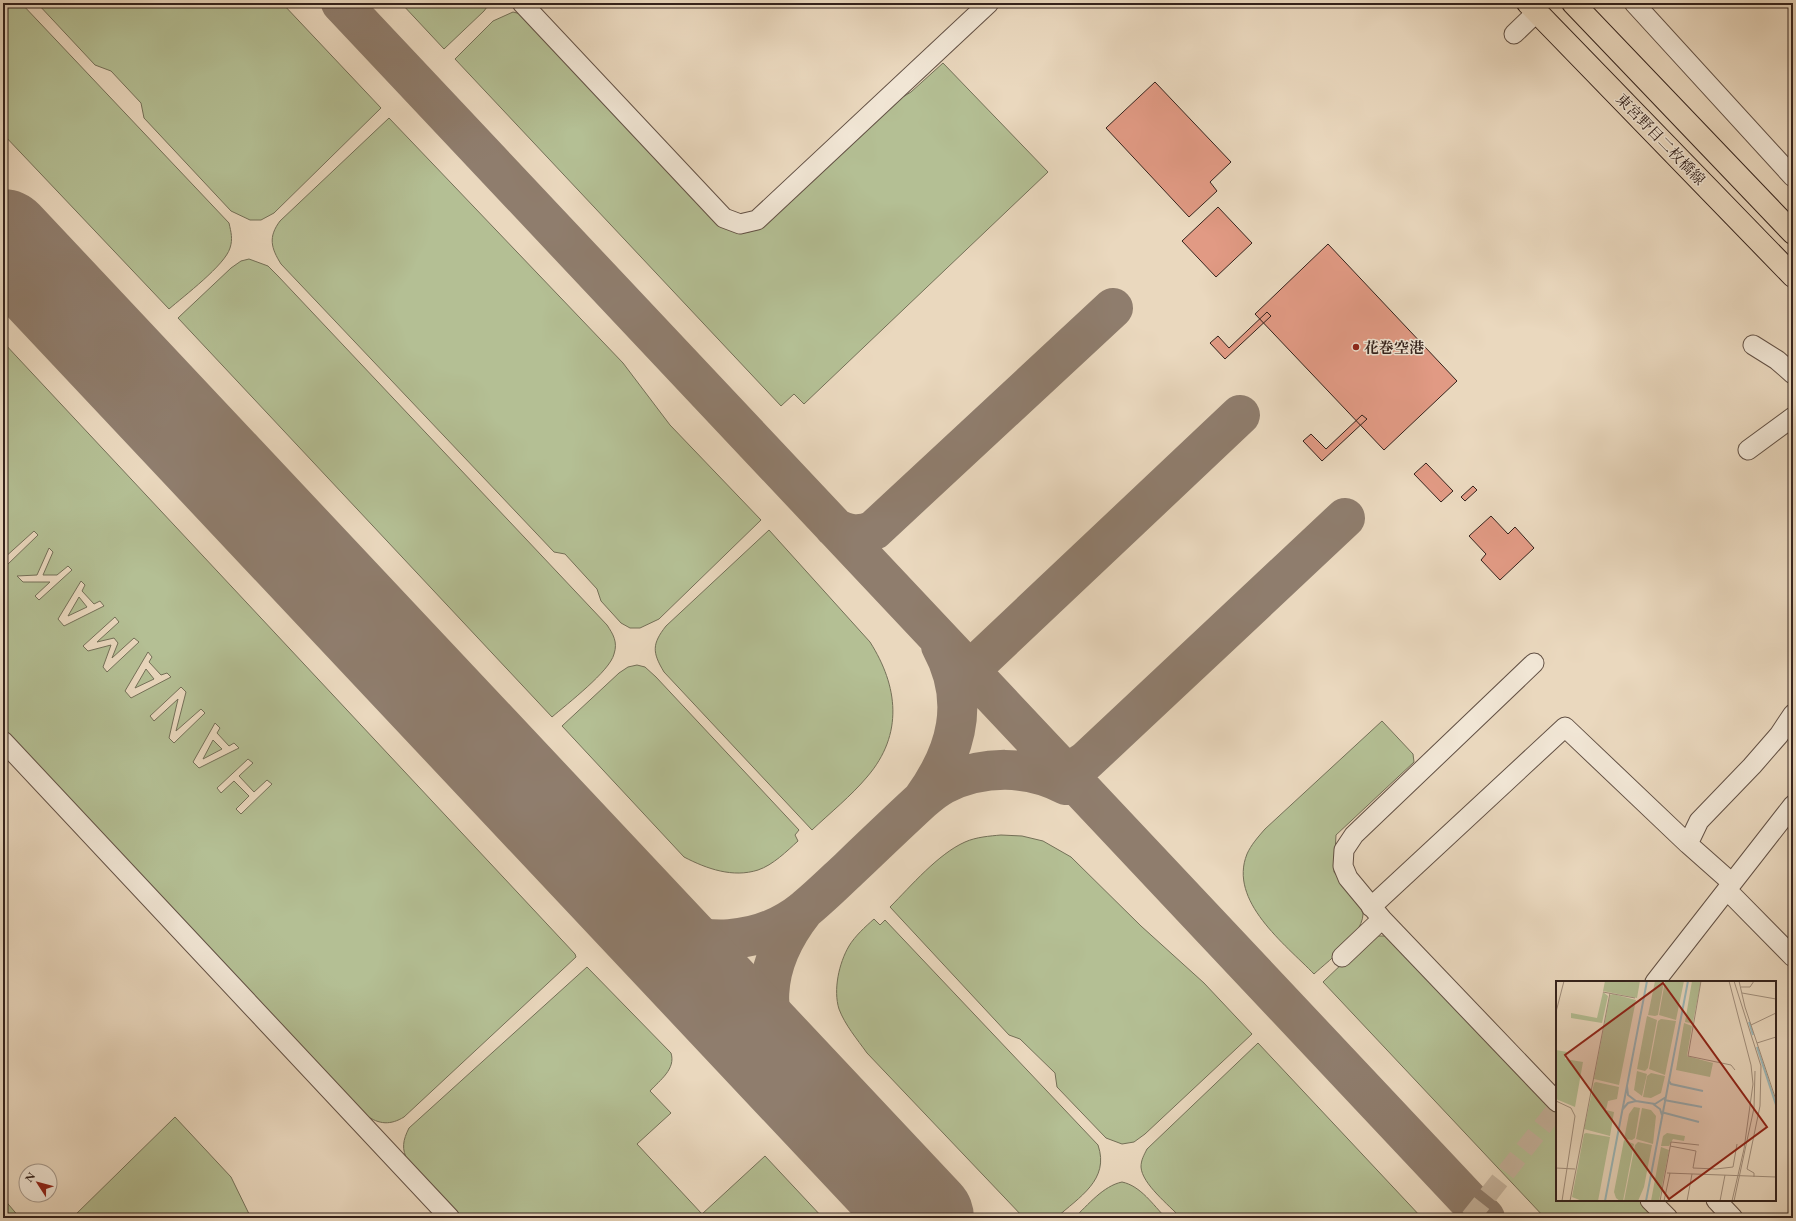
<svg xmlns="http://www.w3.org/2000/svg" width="1796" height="1221" viewBox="0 0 1796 1221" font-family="'EB Garamond','Noto Serif JP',serif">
  <rect width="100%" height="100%" fill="#ead8be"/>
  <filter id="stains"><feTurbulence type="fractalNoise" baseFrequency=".005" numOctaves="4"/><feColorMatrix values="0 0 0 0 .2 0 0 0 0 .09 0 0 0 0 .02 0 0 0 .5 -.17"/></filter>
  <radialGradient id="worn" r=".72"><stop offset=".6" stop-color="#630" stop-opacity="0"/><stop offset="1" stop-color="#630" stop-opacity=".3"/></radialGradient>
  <path fill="#b4bf94" stroke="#747058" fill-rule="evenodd" d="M3,3H21L229,223C231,232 233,239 230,248C225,265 184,296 169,309L3,134Z
    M37,3H282L381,108L274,213L261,220H250L231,211L144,118L141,103L111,71L95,65Z
    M401,3H490L484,11L444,49Z
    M513,12L521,14L722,224C742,238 751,234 769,220L901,98L911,92L943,63L1048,172L804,404L794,394L781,406L455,59L493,21Z
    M389,118L623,363L670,425L761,520L659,619L640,628H630L621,623L601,601L597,589L565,554L554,552L281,264C271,248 268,237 280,221Z
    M249,259L268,266L278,276L607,625C613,634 618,642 614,654C610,671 567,704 552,717L178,318L231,268L241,261Z
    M3,342L575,954L576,957L404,1117C391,1125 379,1125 366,1115L3,730V561L7,565L38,535L34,531L3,559ZM49,548L53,552L43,575H57L68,566L72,570L39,600L35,596L50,582H23L17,576L37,575ZM81,581L85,585L82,591L94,604L100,601L104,606L64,626L58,619ZM115,617L119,622L97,642L114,638L118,643L112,658L134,638L139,642L107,672L103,667L111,645L88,651L83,646ZM148,652L152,657L149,662L161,675L167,673L171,677L131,698L125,691ZM181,687L186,692L176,731L201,709L205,713L174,743L169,738L178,699L154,721L150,716ZM215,723L220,728L217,733L229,746L234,743L239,748L199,768L193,762ZM248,759L253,763L239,776L254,792L267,780L272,784L241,814L236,809L249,796L234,781L221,793L217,788Z
    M769,530L870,642C898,686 904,734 867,777C851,796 830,813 812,830L664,672C652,652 652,644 666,626Z
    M79,597L87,607L68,616Z
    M637,665L645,667L656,677L799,830L795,835L798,841C787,851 773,865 758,870C733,878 707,869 684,857L562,726L619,673L628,667Z
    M146,669L154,679L135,688Z
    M1382,721L1413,754L1414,762L1336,835L1334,872C1342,882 1355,893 1361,905C1373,928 1329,960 1314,974C1285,944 1228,901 1247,854C1251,845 1258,837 1265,829Z
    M213,740L222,749L203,759Z
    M1001,835L1022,836L1043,841L1071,857L1141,926L1204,983L1252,1034L1145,1134L1134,1142L1122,1144L1106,1138L1057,1087L1055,1073L1020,1039L1009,1035L890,907C911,886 938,854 965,842C976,837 990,836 1001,835Z
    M874,919L880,925L885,920L1098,1145C1110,1180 1079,1197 1056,1218H1024L867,1053C857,1039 845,1025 839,1009C833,990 839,963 849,946C855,936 865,927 874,919Z
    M1376,936H1386L1396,940L1557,1111V1200H1640L1657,1218H1545L1323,982L1368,939Z
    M587,967L671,1053C676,1069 660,1080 650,1091L671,1113L637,1144L702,1214L765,1156L823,1218H461L408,1161C401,1149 403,1140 409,1128Z
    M1258,1043L1422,1218H1181C1169,1205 1142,1184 1141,1167C1141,1160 1144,1155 1147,1149Z
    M175,1117L231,1177L251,1218H72Z
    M1122,1182C1141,1186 1153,1205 1166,1218H1074C1088,1205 1103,1186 1122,1182Z
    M3,1198L20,1218H3Z"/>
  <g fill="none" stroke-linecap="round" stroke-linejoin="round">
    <path stroke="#8f7d6d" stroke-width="40" d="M341,3L1485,1218
      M834,527C847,535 859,537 874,530L1113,308
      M959,695L965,676L969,671L1240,415
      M1041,774C1059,774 1072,772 1086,761L1345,518
      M922,800C929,794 936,788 944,784C983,765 1028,765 1066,785
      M626,902C634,908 642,916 650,921C700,948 759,946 804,910C820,897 834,883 849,869C873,846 897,823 922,800C957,752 971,701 941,646
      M793,1080C760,1018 759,967 804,910"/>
    <path stroke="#8f7d6d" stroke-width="100" d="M3,239L924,1218"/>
  </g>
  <path fill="#e19a84" stroke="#34221c" d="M1155,82L1231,162L1210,182L1217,191L1189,217L1106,128Z
    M1218,207L1252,243L1216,277L1182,241Z
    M1328,244L1457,381L1384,450L1255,314Z
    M1267,312L1271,316L1225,359L1210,343L1218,336L1229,348Z
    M1362,415L1367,419L1322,461L1303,441L1311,434L1326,449Z
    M1426,463L1453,491L1441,502L1414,474Z
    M1473,486L1477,490L1465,501L1461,497Z
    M1491,516L1508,534L1515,527L1534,548L1500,580L1481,560L1486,554L1469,536Z"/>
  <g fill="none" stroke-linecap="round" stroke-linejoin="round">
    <path stroke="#c6b49e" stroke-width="19" stroke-dasharray="19 10" stroke-linecap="butt" d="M1470,1218L1557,1108"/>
    <g stroke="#625044" stroke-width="21">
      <path id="minor" d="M522,3L724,218L740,224L757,220L989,3
        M1634,3L1793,177
        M1514,34L1538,11
        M1753,345L1777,360L1793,374
        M1748,450L1793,417
        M1534,663L1354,835L1344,850L1343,866L1348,878L1382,919L1557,1102
        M3,741L450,1218
        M1688,844L1732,883
        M1727,890L1793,957
        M1371,907L1565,727L1688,844L1699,821L1752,766L1779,735L1793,714
        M1342,957L1382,919
        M1655,982L1793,805
        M1650,1200L1668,1218
        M1716,1200L1733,1218"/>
    </g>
    <g stroke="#34221c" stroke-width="24">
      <path id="major" d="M1528,3L1793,276
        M1573,3L1793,233"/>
    </g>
    <use href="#minor" stroke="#f1e6d5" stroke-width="19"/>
    <use href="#major" stroke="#ead8be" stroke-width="22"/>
  </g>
  <circle fill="#8f2418" stroke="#f1e6d5" stroke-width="1.5" cx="1356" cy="347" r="4"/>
  <g text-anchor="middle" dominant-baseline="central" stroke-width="3" stroke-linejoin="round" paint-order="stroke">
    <g font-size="15" fill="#34221c" stroke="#f1e6d5">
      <text transform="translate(1661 139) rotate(46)">東宮野目二枚橋線</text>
    </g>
    <g font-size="15" font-weight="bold" fill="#34221c" stroke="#f1e6d5" text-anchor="start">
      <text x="1364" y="347">花巻空港</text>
    </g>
  </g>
  <g transform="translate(1556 981)">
    <rect width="220" height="220" fill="#ead8be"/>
    <path d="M49,0H84L81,17L47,10ZM99,0H108L102,34L99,35L92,34ZM109,0H128L120,39L103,34ZM136,0H145L137,41L134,42L129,41ZM47,11L52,15L46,42L15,37V32L41,37ZM57,13L80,19L63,104L38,98L54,14ZM91,35L101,39L92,87L89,90L81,88ZM105,38L120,40L109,94L93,88L102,40ZM128,42L136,45L131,75L157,82L154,96L120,89ZM0,69L11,71L9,78L27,81L19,126L0,118ZM81,90L91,93L86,115L78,109ZM95,92L109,95L105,112L95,117L87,116L91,95ZM40,101L63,106L61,118L52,120L50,129L58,131L54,155L28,148L38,102ZM78,126L84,127L79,157L76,159L68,158L73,133ZM86,127L95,129L100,135L97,163L80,158ZM30,152L54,156L42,220H26L16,216L28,153ZM111,152L129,155L128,160L117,158L113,165H105L107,155ZM68,159L78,163L67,220H64L60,217L58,211ZM82,161L96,164L88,206L82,220H68L79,164ZM105,166L113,169L103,220H95Z" fill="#b4bf94"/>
    <path fill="none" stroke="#9bb8ba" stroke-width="2" d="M193,41L197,54M201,66L220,124M113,100L115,103L147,110M71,105L72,114L80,120L99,123L110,116M108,119L146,126M97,123L104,128L106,134M66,129L72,122L80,120M105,131L143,141M49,220L91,0M90,220L132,0"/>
    <path fill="none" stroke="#a18f7d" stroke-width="1" d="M145,0L132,75L175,84L179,89M173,0L195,84L197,103L188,168L176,220M178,0L205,85L204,125L191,188L198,192V196M183,0L189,26L220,119M185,6H194L198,0M47,11L79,17M186,12L220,18M0,31L8,0M195,44L220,32M201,62L220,56M0,120L15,127L19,135L6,220M114,165L140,170L137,187L160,188L177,186L181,163M0,187L19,188M111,192L220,196M14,220L54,12M104,220L115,161L143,164M108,220L114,192M131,220L136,193M164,220L169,194M178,220L198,127L199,90"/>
    <path fill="#8f2418" fill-opacity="0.15" stroke="#8f2418" stroke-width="2" d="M107,2L211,146L113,218L9,74Z"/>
    <rect width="220" height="220" fill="none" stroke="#34221c" stroke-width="2"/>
  </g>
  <rect width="1796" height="1221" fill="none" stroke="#ead8be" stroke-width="16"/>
  <rect x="4" y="4" width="1788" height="1213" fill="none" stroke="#34221c" stroke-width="2"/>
  <rect x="8" y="8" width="1780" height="1205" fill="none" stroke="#34221c"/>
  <g transform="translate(38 1183) rotate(306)"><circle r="19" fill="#f1e6d5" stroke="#a5988b"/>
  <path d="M0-3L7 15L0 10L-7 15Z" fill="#8f2418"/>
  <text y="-6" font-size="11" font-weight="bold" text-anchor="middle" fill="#34221c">N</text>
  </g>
  <rect width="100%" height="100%" filter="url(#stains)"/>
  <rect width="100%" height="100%" fill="url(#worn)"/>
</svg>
